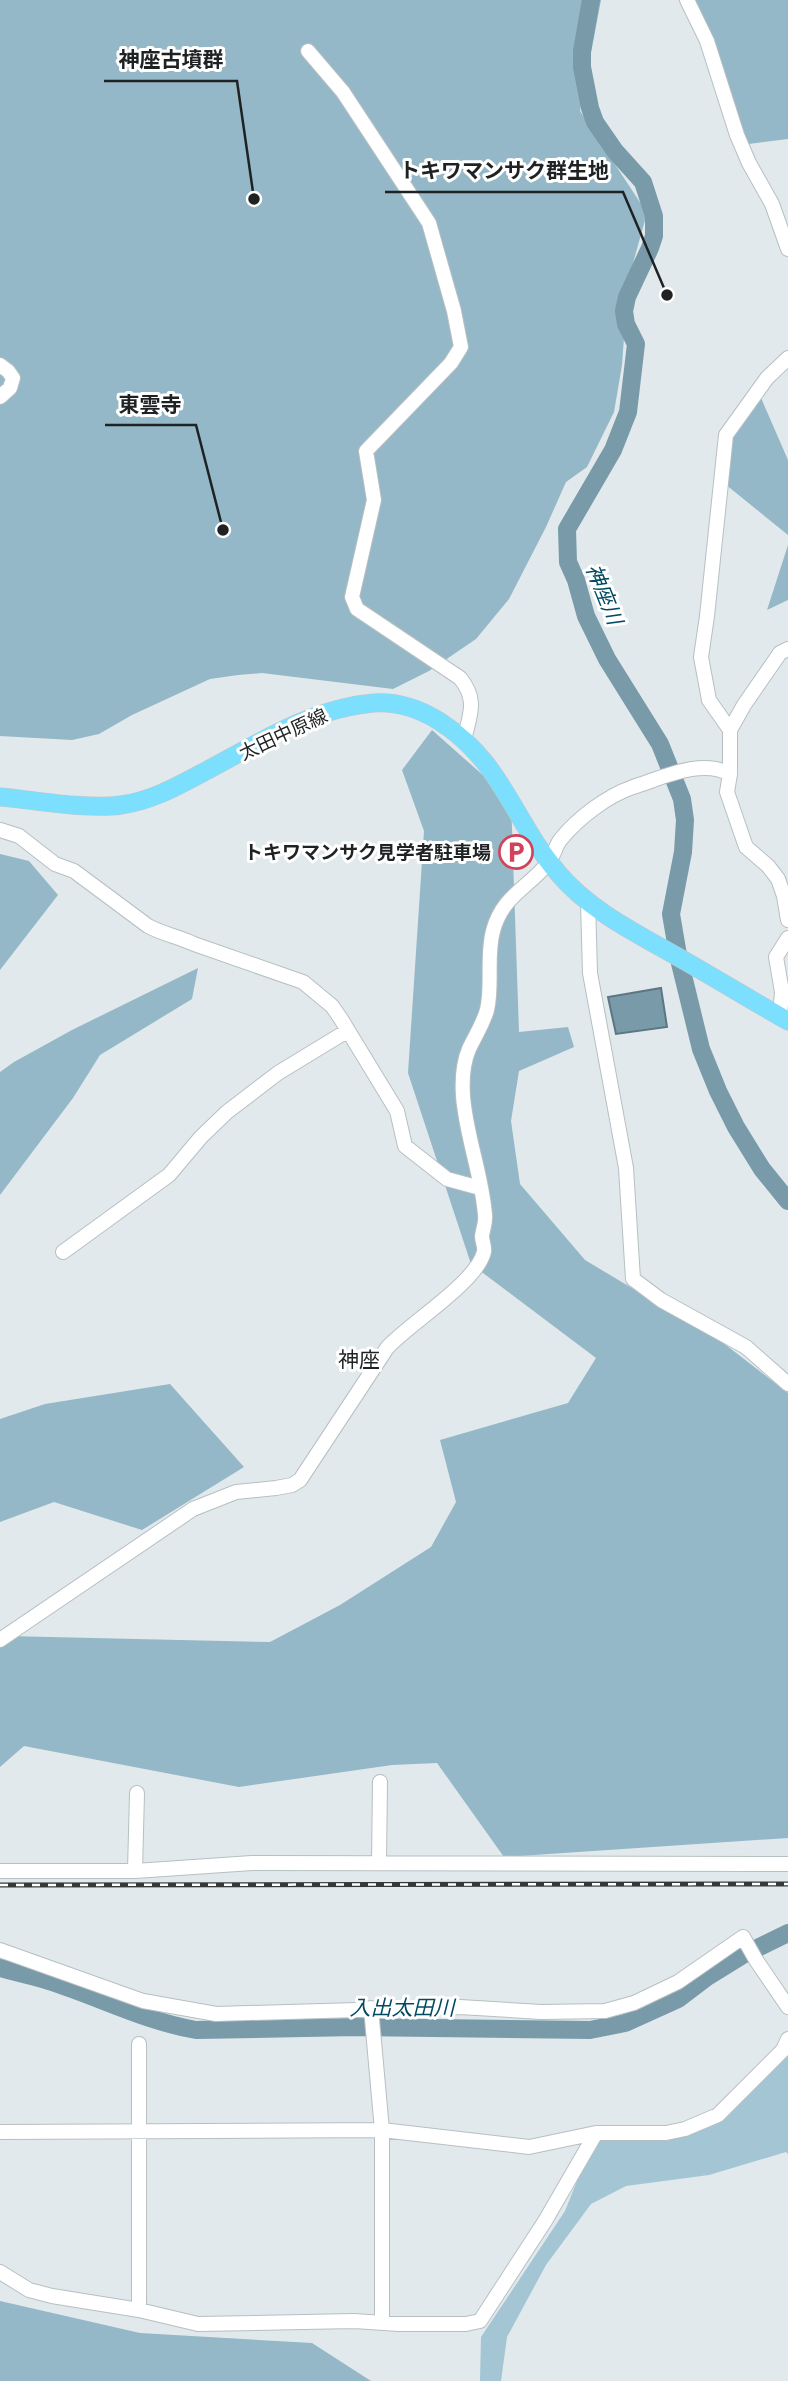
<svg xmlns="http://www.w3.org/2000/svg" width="788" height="2381" viewBox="0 0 788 2381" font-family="'Noto Sans','Noto Sans JP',sans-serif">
  <rect width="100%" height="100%" fill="#e1e9ec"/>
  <path fill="#a4c5d3" d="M788,2052V2154L786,2152L709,2175L626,2186L591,2204L546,2265L507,2337L501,2381H480L481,2337L565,2211L593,2141L685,2129L717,2115Z"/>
  <path fill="#94b8c7" d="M0,0H601L580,111L647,213L628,281L622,365L614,412L587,467L566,482L546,527L509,599L476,639L429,671L393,689L262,673L238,675L210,679L132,715L99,734L72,740L0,736Z
    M690,0H788V139L741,145Z
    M758,391L788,460V535L725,484L726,435Z
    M788,545V600L767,610Z
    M432,730L511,800L519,1032L568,1027L574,1047L519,1071L511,1121L520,1184L585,1260L722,1342L788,1393V1838L504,1857L437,1763L392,1765L239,1787L24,1746L0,1767V1640L6,1636L270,1642L340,1605L431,1547L456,1502L440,1440L568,1403L596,1358L471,1264L408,1073L424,831L402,770Z
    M0,854L29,861L58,895L0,970Z
    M198,968L192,999L100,1055L73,1098L0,1195V1072L14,1062L72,1030Z
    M170,1384L244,1467L142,1530L54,1502L0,1522V1419L45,1404Z
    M0,2301L140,2333L312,2343L371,2381H0Z"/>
  <path fill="#789aa9" stroke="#5d7681" stroke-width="2" d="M661,988L667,1027L616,1034L608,997Z"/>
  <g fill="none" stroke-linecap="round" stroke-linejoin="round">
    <path stroke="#789aa9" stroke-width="18" d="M591,0L582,51V67L590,108L595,122L615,151L643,182L654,216V236L650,248L627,297L624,311L626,324L636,344L628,412L613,450L567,529L568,562L576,580L586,616L607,659L660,744L682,799L685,820L683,852L671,914L678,955L701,1049L718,1091L736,1127L762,1169L788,1201
      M0,1968C17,1973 35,1976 52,1982C101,1998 145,2021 196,2030L356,2027L590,2030L625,2023L678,1999L707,1977L741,1956L788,1933"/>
    <g stroke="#b8bfc2" stroke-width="16">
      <path id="minor" d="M687,0L707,41L737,135L749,163L772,204L788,249
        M308,51L343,92L429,223L454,311L461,347L451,363L366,451L374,500L352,597L357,609L460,678C478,700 470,714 464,740
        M788,358L767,378L726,435L707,616L701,657L709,700L730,730V774L727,792L746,847L768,866L778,879L784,896L788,920
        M0,365L8,371L13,378L10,388L0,397
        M730,730L744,705L780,653L788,649
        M0,830L19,836L55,864L74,871L148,926C163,934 179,937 194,944L303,982L332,1006L341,1019L397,1111L405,1146L447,1179L480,1188
        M588,902L590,973L626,1168L633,1279L661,1300L746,1347L788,1384
        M780,1016L782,992L776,957L788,938
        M63,1252L169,1175L201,1137L227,1112L278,1073L347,1031
        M0,1640L193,1509L236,1492L276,1488L292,1485L300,1480L387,1348C411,1322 476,1283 484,1252C485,1247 482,1241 482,1236C483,1229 486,1222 485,1215C482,1175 466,1136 463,1096C462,1081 463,1063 469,1049C475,1036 483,1024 487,1010C493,985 486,956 493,931C502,896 528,888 548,863C554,856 555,846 561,839C578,818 607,796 633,787C662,778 701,758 730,774
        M379,1863L380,1782
        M0,1871H135L252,1863L788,1864
        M135,1871L137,1793
        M0,1950L143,2001L216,2014L460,2007L541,2012L605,2011L634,2003L678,1982L743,1937L756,1960L788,2007
        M371,2008L382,2130V2323
        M0,2132L382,2130L529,2147L596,2133H666L685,2129L718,2115L783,2050L788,2039
        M0,2272L29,2290L52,2296L139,2310L198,2324L354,2321L399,2324H466L480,2321L545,2221L596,2133
        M139,2310V2044"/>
    </g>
    <g stroke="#c5c6c6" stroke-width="19">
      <path id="major" d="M0,797C35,800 87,810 121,805C151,801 178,786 204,772C257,744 312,708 374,703C396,701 420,709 439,721C503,762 512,819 558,873C590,911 636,933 678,957C715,978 751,1000 788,1021"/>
    </g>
    <use href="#minor" stroke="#fff" stroke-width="14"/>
    <use href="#major" stroke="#7ddffe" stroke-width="18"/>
    <g stroke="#36393a" stroke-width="5">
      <path id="rail" d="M0,1885L788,1884"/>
    </g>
    <use href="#rail" stroke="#fff" stroke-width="2.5" stroke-dasharray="8" stroke-linecap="butt"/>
  </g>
  <defs>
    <g id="parking-ring" transform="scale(1.75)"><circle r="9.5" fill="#fff" stroke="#d24258" stroke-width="1.5"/><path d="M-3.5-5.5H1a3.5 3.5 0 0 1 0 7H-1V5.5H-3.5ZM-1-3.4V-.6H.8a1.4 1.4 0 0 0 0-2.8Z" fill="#d24258"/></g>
  </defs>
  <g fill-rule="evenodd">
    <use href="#parking-ring" x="516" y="852"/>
  </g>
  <g text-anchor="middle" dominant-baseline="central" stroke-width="6" stroke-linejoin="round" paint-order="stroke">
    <g font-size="19" fill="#1f2223" stroke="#fff">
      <text transform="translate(283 734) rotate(-25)">太田中原線</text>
    </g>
    <g font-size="19" font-weight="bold" fill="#1f2223" stroke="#fff" text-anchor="end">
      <text x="491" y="852">トキワマンサク見学者駐車場</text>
    </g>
    <g font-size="21" font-style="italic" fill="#004b62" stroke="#fff">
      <text transform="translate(605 594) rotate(68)">神座川</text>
      <text x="402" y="2007">入出太田川</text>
    </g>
    <g font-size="21" fill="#1f2223" stroke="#fff">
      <text x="359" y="1359">神座</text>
    </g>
  </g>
  <path fill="none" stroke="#1f2223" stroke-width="2.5" d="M254 199L237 81H104M667 295L623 192H385M223 530L196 425H105"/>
  <g fill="#1f2223" stroke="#fff" stroke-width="2.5">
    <circle cx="254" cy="199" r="7"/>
    <circle cx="667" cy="295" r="7"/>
    <circle cx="223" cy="530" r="7"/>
  </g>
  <g font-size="21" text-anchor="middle" font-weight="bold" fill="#1f2223" stroke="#fff" stroke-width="6" stroke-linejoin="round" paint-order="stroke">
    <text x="171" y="67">神座古墳群</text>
    <text x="504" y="178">トキワマンサク群生地</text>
    <text x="150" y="412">東雲寺</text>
  </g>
</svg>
